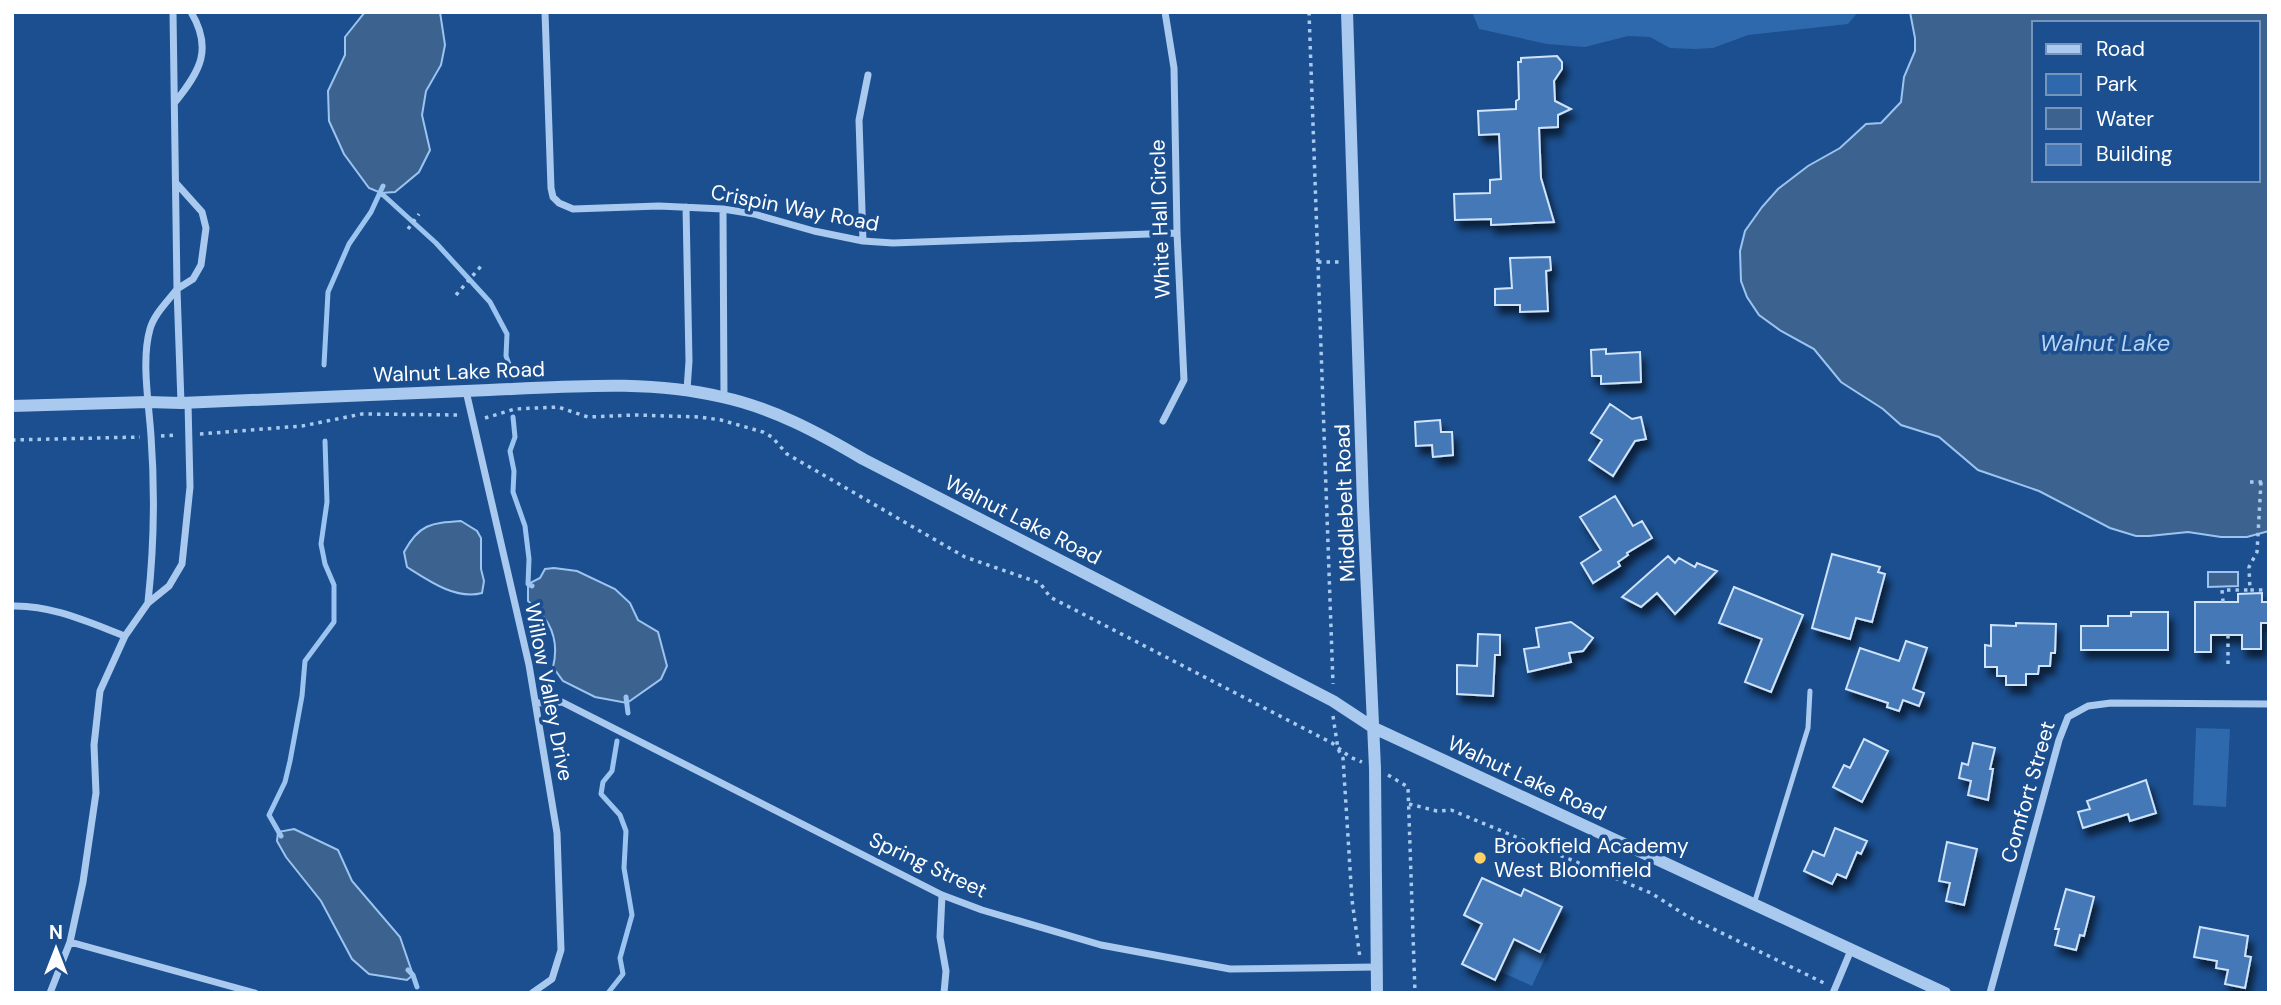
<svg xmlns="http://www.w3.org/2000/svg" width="2281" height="1005" viewBox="0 0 2281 1005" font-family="'DM Sans',sans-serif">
  <defs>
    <filter id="shadow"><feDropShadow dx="4.5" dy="8" stdDeviation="3.5" flood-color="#0009"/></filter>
  </defs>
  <rect width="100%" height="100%" fill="#1b4f8f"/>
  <path fill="#2e69ad" d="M1472,12H1858L1848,24L1748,35L1713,48L1695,49L1670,48L1650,37L1628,36L1585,47L1547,44L1479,29Z
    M2196,728L2230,729L2226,807L2193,805Z
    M1514,939L1547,954L1532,986L1499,971Z"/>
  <path fill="#3c6290" stroke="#9cc4f0" stroke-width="2" fill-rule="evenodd" d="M365,12H440L445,45L441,65L426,91L422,115L430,150L419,172L395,192L381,193L369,188L344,154L329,121L328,91L345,55V37Z
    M1910,12H2269V531L2247,537H2221L2188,532L2149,536H2136L2110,528L2039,491L1978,470L1939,437L1901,425L1883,409L1841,382L1814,349L1781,331L1759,315L1747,297L1741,281L1740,251L1745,231L1762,207L1778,189L1808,166L1840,148L1866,124L1881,123L1901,102L1904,77L1915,51V38ZM2034,23H2258V180H2034Z
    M461,521L477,531L481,538V569L484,581L482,593C456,600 429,581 407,567L404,552C419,524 431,523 461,521Z
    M554,568L577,571L615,589L630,603L638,620L658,632L667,666L661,679L627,703L595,697L563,681L553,667C560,639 550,618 528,601V584L540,578L545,569Z
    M2208,572H2238V586L2208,587Z
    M294,829L338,850L352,881L400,937L413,975L407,980L369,974L352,959L321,901L286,857L277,841L278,832Z"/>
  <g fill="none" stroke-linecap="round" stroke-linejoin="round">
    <path stroke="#9cc4f0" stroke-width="5" d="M381,193L436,243L490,302L507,334L506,356L513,375
      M324,365L328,292L349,244L371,212L383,186
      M513,417L515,437L510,451L514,471L513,492L525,526L529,559L528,584L532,586
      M626,697L628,713
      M281,836L269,815L285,782L290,761L302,696L305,661L334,622V585L325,564L321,544L327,502L325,441
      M408,970L413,975L417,987
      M608,993L623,974L620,958L632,915L624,868L626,831L620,815L601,794L603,782L612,771L617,741"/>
  </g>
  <path fill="#4478b7" stroke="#cfe3fa" stroke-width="2" filter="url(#shadow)" d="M1557,56L1562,62V69L1554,81L1555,101L1571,109L1558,115V127L1539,128L1541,178L1554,222L1491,225V219L1455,220L1454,194L1490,193V180L1501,179L1499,134L1479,135L1478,111L1516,109V101L1519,99L1518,62H1521V58Z
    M1550,257L1551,270L1546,271L1548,311L1520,312V305H1495V289L1512,288L1510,258Z
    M1606,349V354L1640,352L1641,382L1601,384V376H1592L1591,350Z
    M1610,404L1632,419L1641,417L1646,439L1635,441L1613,476L1589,460L1602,440L1591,433Z
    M1440,420L1441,432H1452L1453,455L1433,457L1432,445L1416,446L1415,422Z
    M1615,496L1633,526L1642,521L1652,538L1627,553L1628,555L1618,562L1620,566L1593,583L1581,563L1601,550L1580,517Z
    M1832,554L1880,567L1878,572L1885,574L1872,622L1856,618L1850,639L1812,628Z
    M1668,556L1675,563L1679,558L1695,567L1697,563L1717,571L1675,614L1657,593L1641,607L1622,597Z
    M1734,587L1803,615L1771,692L1745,682L1762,639L1719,623Z
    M2262,593V602H2269V623H2261V649H2242V635H2211V652H2195V602H2238V594Z
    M2131,612H2168V650H2081V626H2108V616H2131Z
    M1571,622L1593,638L1583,651L1569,653L1571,662L1528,672L1524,649L1539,647L1536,628Z
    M2016,623L2056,624L2055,653H2051L2050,666H2039L2038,674H2026V685H2006V676H1997V667H1985V645L1991,646V625L2016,626Z
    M1478,634L1500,635V655H1495L1493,696L1457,694V665L1477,666Z
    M1906,641L1927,648L1913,689L1924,693L1919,706L1903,700L1899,711L1887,707L1888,703L1846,689L1860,648L1899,661Z
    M1864,739L1888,751L1862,802L1833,787L1844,765L1850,768Z
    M1973,743L1995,748L1990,769H1993L1988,800L1968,795L1971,781L1959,778L1962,763L1968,765Z
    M2146,780L2156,813L2130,821L2128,814L2083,828L2078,812L2090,809L2087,801Z
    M1835,828L1867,841L1861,854L1857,852L1846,878L1837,874L1832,884L1804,871L1813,851L1824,856Z
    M1947,842L1977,849L1964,905L1946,901L1950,883L1939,881Z
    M1482,878L1521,896L1524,889L1562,907L1540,952L1514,939L1495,980L1462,964L1482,924L1464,915Z
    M2066,889L2094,897L2084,936L2080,935L2076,950L2055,945L2059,929H2055Z
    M2200,927L2248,936L2245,956L2251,957L2245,988L2225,984L2228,970L2216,968L2217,961L2194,957Z"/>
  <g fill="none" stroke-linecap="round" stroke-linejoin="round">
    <path stroke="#a9c9ee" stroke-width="3.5" stroke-dasharray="3.5 5" stroke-linecap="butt" d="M1309,12L1333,684
      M408,229L419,214
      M1318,262H1341
      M456,295L482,265
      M485,418L515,409L558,407L588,417L635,415L700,417L721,420L763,432L772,437L787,454L965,557L1040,583L1050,597L1332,743L1350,757L1362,762
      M200,434L302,426L362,414L460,415
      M161,436L178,435
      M12,440L140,437
      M2250,482H2269
      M2261,482L2257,552L2249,567L2250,590H2269
      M2223,602L2222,590H2250
      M2228,635V664
      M1333,716L1338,749L1343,758L1352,900L1360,958
      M1388,775L1408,787L1415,993
      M1409,804L1437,811L1451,810L1651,893L1687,916L1826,984"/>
    <path stroke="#a9c9ee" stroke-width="5" d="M1754,904L1808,728L1810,691"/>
    <path stroke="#a9c9ee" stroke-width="7" d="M173,12L177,289
      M545,12L551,188L553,197L559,203L573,209L659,206L723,209L754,214L814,231L863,241L893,243L1177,233
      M176,101C200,71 213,49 191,12
      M176,183L202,212L206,228L201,265L193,279L177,289
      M686,207L689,361L687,390
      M723,209L724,397
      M863,241L859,120L868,75
      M466,391L529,665L557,833L561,950L552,979L532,993
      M1163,421L1184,380L1177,233L1174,68L1165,12
      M148,602C154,547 155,491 151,436C149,404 141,360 150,329C154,314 168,301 177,289L181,403
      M12,606C52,605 88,622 125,636
      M536,703L562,702L942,895L982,910L1101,945L1230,969L1376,967
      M942,895L940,937L946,971L944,993
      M70,942L255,993
      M50,993L70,942L83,882L96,793L94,745L100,691L125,636L148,603L169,586L182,564L190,487L188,403
      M1833,993L1851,950
      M1990,993L2059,740L2068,717L2088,706L2111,703L2269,704"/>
    <path stroke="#a9c9ee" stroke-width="12" d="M1347,12L1363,505L1375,768L1377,993
      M12,406L148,402L181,403C284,399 386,394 489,390C566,387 646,379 722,397C773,408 819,433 863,459L1333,701L1374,728L1945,993"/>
  </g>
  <circle fill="#ffd166" stroke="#1b4f8f" stroke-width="2.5" cx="1480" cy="858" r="7"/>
  <g text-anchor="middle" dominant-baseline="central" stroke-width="7" stroke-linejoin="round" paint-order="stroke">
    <g font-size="21" fill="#fff" stroke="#1b4f8f">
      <text transform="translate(795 208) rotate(11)">Crispin Way Road</text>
      <text transform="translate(1160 219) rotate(-92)">White Hall Circle</text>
      <text transform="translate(459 372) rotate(-2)">Walnut Lake Road</text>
      <text transform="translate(1345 503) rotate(-92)">Middlebelt Road</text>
      <text transform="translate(1023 520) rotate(27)">Walnut Lake Road</text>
      <text transform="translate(549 692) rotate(79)">Willow Valley Drive</text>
      <text transform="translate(1527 778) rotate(25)">Walnut Lake Road</text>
      <text transform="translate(2028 792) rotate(-74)">Comfort Street</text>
      <text transform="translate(928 865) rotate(25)">Spring Street</text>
    </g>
    <g font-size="21" fill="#fff" stroke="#1b4f8f" text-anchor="start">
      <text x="1494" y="846">Brookfield Academy<tspan x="1494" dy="24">West Bloomfield</tspan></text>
    </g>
    <g font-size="23" font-style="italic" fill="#b5d3f5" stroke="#1b4f8f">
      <text x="2105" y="343">Walnut Lake</text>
    </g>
  </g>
  <rect width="2281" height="1005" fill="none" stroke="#ffffff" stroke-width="28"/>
  <rect x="2032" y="21" width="228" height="161" fill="#1b4f8f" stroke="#7695bc" stroke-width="2"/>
  <rect x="2046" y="44" width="35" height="10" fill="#a9c9ee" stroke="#7695bc" stroke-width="2"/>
  <text x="2096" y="56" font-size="21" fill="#ffffff">Road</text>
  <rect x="2046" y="74" width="35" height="21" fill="#2e69ad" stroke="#7695bc" stroke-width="2"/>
  <text x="2096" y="91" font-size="21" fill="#ffffff">Park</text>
  <rect x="2046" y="108" width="35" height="21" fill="#3c6290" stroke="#7695bc" stroke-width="2"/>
  <text x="2096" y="126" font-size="21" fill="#ffffff">Water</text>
  <rect x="2046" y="144" width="35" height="21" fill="#4478b7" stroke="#7695bc" stroke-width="2"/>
  <text x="2096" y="161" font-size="21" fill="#ffffff">Building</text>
  <g transform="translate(56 949)" stroke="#1b4f8f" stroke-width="5" paint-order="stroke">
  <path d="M0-5L12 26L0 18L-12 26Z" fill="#ffffff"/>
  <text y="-10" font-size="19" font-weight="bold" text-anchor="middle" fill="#ffffff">N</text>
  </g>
</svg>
